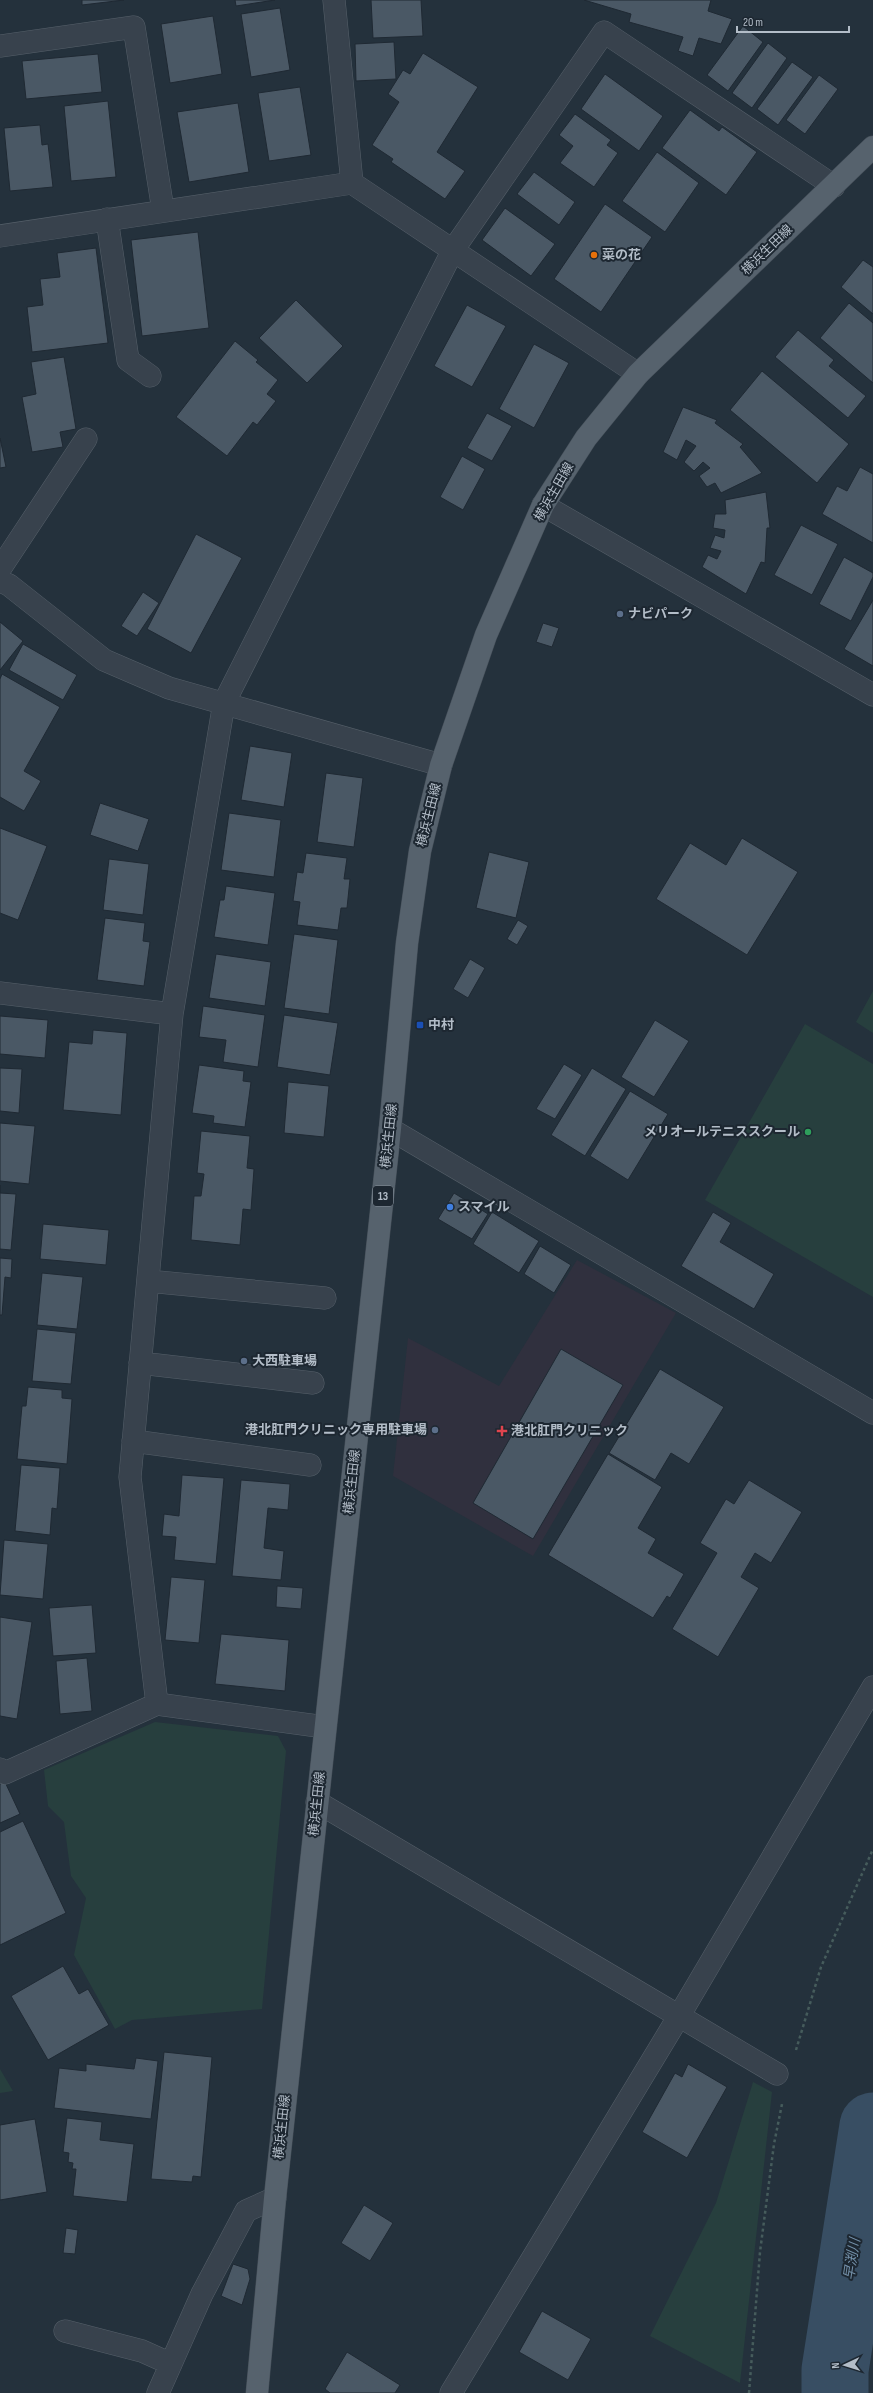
<svg xmlns="http://www.w3.org/2000/svg" width="873" height="2393" viewBox="0 0 873 2393" font-family="'Sofia Sans Condensed','Noto Sans JP',sans-serif">
  <rect width="100%" height="100%" fill="#24313c"/>
  <path fill="#30303e" d="M577,1260L676,1313L533,1556L393,1476L408,1338L499,1386Z"/>
  <path fill="#273f3e" d="M873,991V1033L856,1022Z
    M805,1024L873,1064V1297L705,1200Z
    M155,1722L278,1736L286,1751L262,2009L132,2020L115,2029L74,1955L86,1898L71,1876L64,1822L48,1806L44,1770Z
    M0,2069L13,2091L0,2093Z
    M753,2082L772,2092L740,2383L650,2336L716,2203Z"/>
  <g fill="none" stroke-linecap="round" stroke-linejoin="round">
    <path stroke="#384e63" stroke-width="67" d="M835,2393V2370L873,2126"/>
  </g>
  <path fill="#4a5865" stroke="#1f2933" d="M82,0H124L82,5Z
    M235,0H275L236,6Z
    M371,0H421L423,36L373,38Z
    M584,0H711L708,11L732,19L721,44L699,38L693,56L678,51L683,37L629,22L631,14Z
    M280,8L290,70L251,77L241,14Z
    M213,16L222,74L170,83L161,24Z
    M743,26L763,42L728,91L707,75Z
    M394,42L396,79L356,81L355,44Z
    M768,43L787,58L752,108L732,93Z
    M423,53L478,87L437,152L465,171L445,199L391,162L393,159L372,145L399,102L388,94L403,70L410,74Z
    M98,54L102,92L26,99L22,61Z
    M792,62L813,77L778,125L757,109Z
    M605,74L663,116L639,151L581,109Z
    M819,75L838,89L805,134L786,120Z
    M300,87L311,155L269,161L258,93Z
    M108,101L116,177L71,181L64,106Z
    M238,103L249,172L189,182L177,112Z
    M690,110L719,131L722,127L757,152L726,195L662,148Z
    M575,114L611,140L607,145L618,153L594,187L560,163L573,146L559,135Z
    M40,125L42,145L48,144L53,187L10,191L4,128Z
    M657,152L699,183L665,232L622,201Z
    M534,172L575,202L559,225L517,194Z
    M605,204L652,237L601,312L554,279Z
    M505,208L555,244L531,276L482,240Z
    M198,232L209,328L142,336L131,240Z
    M96,248L108,343L32,352L27,307L43,305L40,279L60,277L57,253Z
    M863,260L873,267V314L841,287Z
    M296,300L343,346L307,383L259,338Z
    M849,303L873,323V383L820,338Z
    M467,305L506,326L472,387L434,366Z
    M798,330L834,360L829,366L866,396L848,418L775,357Z
    M235,341L258,360L256,362L278,380L267,394L276,401L257,425L253,422L227,456L176,417Z
    M534,344L569,363L534,428L499,409Z
    M64,357L76,429L60,432L63,447L32,452L22,397L36,394L31,362Z
    M762,371L849,444L817,483L730,410Z
    M683,407L717,420L715,423L743,444L740,447L762,473L721,493L715,483L707,487L699,476L710,468L703,462L694,471L684,462L696,446L686,440L677,460L663,452Z
    M487,413L512,426L492,461L467,448Z
    M0,438L6,467L0,468Z
    M462,456L485,469L463,510L440,497Z
    M860,467L873,474V543L822,514L837,486L847,491Z
    M766,492L770,528H767L765,563L761,562L746,594L702,567L708,555L717,559L721,551L710,548L715,535L724,538L725,530L713,528L715,514H726L725,500Z
    M801,525L838,544L812,595L774,575Z
    M196,534L242,558L191,653L147,629Z
    M844,557L873,573V577L851,621L819,604Z
    M143,592L159,603L137,636L121,626Z
    M873,600V666L844,649Z
    M0,622L23,641L0,670Z
    M543,623L559,628L552,647L536,642Z
    M23,644L77,675L63,700L9,670Z
    M2,674L60,707L24,771L41,781L24,811L0,797V679Z
    M250,746L292,753L284,807L241,800Z
    M326,773L363,778L354,847L317,842Z
    M100,803L149,819L138,851L90,835Z
    M229,813L281,820L274,877L221,870Z
    M0,828L47,846L18,920L0,913Z
    M742,838L798,872L747,955L656,899L690,843L726,865Z
    M489,852L529,862L516,918L476,908Z
    M306,853L347,858L344,879H350L347,908H341L338,930L297,925L300,902L293,901L297,872L303,873Z
    M109,859L149,864L143,915L103,910Z
    M226,886L275,893L268,945L214,937L220,900H224Z
    M105,918L145,923L143,941L150,942L144,986L97,980Z
    M518,920L528,926L517,945L507,939Z
    M294,934L338,940L329,1014L284,1008Z
    M216,954L271,962L265,1006L209,998Z
    M470,959L485,968L468,998L453,989Z
    M203,1006L265,1015L258,1067L223,1062L226,1040L199,1037Z
    M284,1015L338,1023L330,1075L277,1067Z
    M0,1016L48,1020L45,1058L0,1054Z
    M655,1020L689,1041L654,1097L621,1077Z
    M93,1030L127,1033L121,1115L63,1110L69,1042L92,1044Z
    M564,1064L582,1075L555,1119L536,1109Z
    M199,1065L244,1071L243,1081L251,1082L245,1127L213,1123L214,1116L192,1113Z
    M0,1068L22,1069L19,1113L0,1111Z
    M592,1068L626,1089L585,1156L551,1135Z
    M288,1082L329,1086L324,1137L284,1133Z
    M630,1091L668,1114L628,1180L590,1156Z
    M0,1123L35,1126L29,1184L0,1181Z
    M201,1131L250,1136L247,1168L254,1169L251,1210L243,1209L240,1245L191,1240L194,1196H201L204,1174L197,1173Z
    M0,1185V1193L16,1194L11,1250L0,1249Z
    M454,1193L488,1214L472,1239L438,1219Z
    M492,1212L539,1241L519,1273L473,1244Z
    M713,1212L731,1223L720,1242L774,1274L754,1309L681,1266Z
    M43,1224L109,1230L106,1265L40,1259Z
    M540,1246L571,1265L554,1293L524,1274Z
    M0,1258L12,1259L11,1278L5,1277L2,1315H0Z
    M42,1273L83,1277L77,1329L37,1325Z
    M37,1329L76,1333L71,1384L32,1381Z
    M561,1349L623,1385L533,1539L473,1503Z
    M660,1369L724,1407L689,1464L671,1453L655,1480L609,1453Z
    M28,1387L62,1390V1398L72,1399L67,1464L17,1459L22,1406H26Z
    M608,1454L662,1487L638,1528L656,1539L648,1553L684,1574L670,1598L667,1596L653,1618L548,1555Z
    M21,1465L60,1468L57,1509L52,1508L50,1535L15,1531Z
    M182,1475L224,1478L216,1564L174,1560L176,1537L162,1536L164,1514L179,1516Z
    M241,1480L290,1484L288,1510L268,1508L264,1548L284,1551L281,1580L232,1576Z
    M749,1480L802,1512L771,1563L755,1553L741,1577L759,1588L718,1657L672,1629L717,1553L700,1543L726,1499L734,1504Z
    M4,1540L48,1544L43,1599L0,1595Z
    M171,1577L205,1580L199,1643L165,1640Z
    M277,1586L303,1588L301,1609L276,1607Z
    M92,1605L96,1653L53,1656L49,1608Z
    M0,1617L32,1622L17,1719L0,1716Z
    M221,1634L289,1640L285,1691L215,1684Z
    M87,1658L92,1711L60,1714L56,1661Z
    M5,1782L20,1814L0,1823V1784Z
    M23,1821L66,1913L0,1945V1832Z
    M63,1966L79,1994L88,1989L109,2025L48,2060L11,1996Z
    M164,2052L212,2057L201,2177L193,2176L192,2182L151,2179Z
    M136,2058L158,2061L151,2119L54,2108L59,2068L86,2071V2064L134,2069Z
    M688,2064L727,2087L687,2158L642,2132L675,2073L682,2077Z
    M67,2118L102,2122L100,2140L134,2144L127,2202L73,2196L76,2169H72L73,2163L68,2162L69,2153L63,2152Z
    M35,2119L47,2192L0,2200V2125Z
    M364,2205L393,2223L370,2261L341,2243Z
    M66,2228L78,2230L75,2254L63,2253Z
    M233,2264L248,2269L250,2279L242,2305L221,2296Z
    M542,2311L591,2339L568,2380L519,2352Z
    M347,2352L400,2385L395,2393H330L325,2389Z"/>
  <g fill="none" stroke-linecap="round" stroke-linejoin="round">
    <g stroke="#56606a" stroke-width="23">
      <path id="minor" d="M334,0L352,183
        M0,46L134,27L163,210
        M107,219L128,360L150,376
        M0,236L352,183L638,374
        M543,505L873,695
        M0,569L86,439
        M0,581L9,585L104,660L169,688L441,765
        M0,993L172,1014
        M390,1129L873,1413
        M148,1281L325,1298
        M140,1363L313,1383
        M133,1441L310,1465
        M325,1727L157,1704L130,1477L172,1014L224,703L453,250L604,32L834,186
        M0,1769L5,1773L157,1704
        M317,1802L777,2074
        M65,2331L142,2351L171,2364
        M158,2393L202,2294L246,2211L275,2198
        M451,2393L679,2016L873,1687"/>
    </g>
    <g stroke="#444e58" stroke-width="23">
      <path id="major" d="M257,2393L275,2198L390,1129L407,943L420,851L441,765L486,635L543,505L586,438L638,374L873,147"/>
    </g>
    <path stroke="#465c5c" stroke-width="2.5" stroke-dasharray="3 3" stroke-linecap="butt" d="M796,2050L821,1967L873,1849
      M749,2393L760,2252L774,2144L782,2104"/>
    <use href="#minor" stroke="#38424d" stroke-width="22"/>
    <use href="#major" stroke="#56626d" stroke-width="22"/>
  </g>
  <circle fill="#e8710a" stroke="#1d2731" stroke-width="1.5" cx="594" cy="255" r="4"/>
  <g fill="#5c6f8a" stroke="#1d2731" stroke-width="1.5">
    <circle cx="620" cy="614" r="4"/>
    <circle cx="244" cy="1361" r="4"/>
    <circle cx="435" cy="1430" r="4"/>
  </g>
  <rect fill="#1a4fb4" stroke="#1d2731" stroke-width="1.5" x="416" y="1021" width="8" height="8" rx="2"/>
  <circle fill="#2e9e5b" stroke="#1d2731" stroke-width="1.5" cx="808" cy="1132" r="4"/>
  <circle fill="#3f7fe0" stroke="#1d2731" stroke-width="1.5" cx="450" cy="1207" r="4"/>
  <path fill="#e0444e" stroke="#1d2731" stroke-width="1.5" d="M500 1425h4v4h4v4h-4v4h-4v-4h-4v-4h4z"/>
  <g text-anchor="middle" dominant-baseline="central" stroke-width="4" stroke-linejoin="round" paint-order="stroke">
    <rect fill="#1d2731" stroke="#86909b" stroke-width="1" x="373" y="1186" width="20" height="20" rx="3"/>
    <g font-size="12" font-weight="bold" fill="#b3bdc8">
      <text x="383" y="1196">13</text>
    </g>
    <g font-size="13" fill="#b3bdc8" stroke="#1d2731">
      <text transform="translate(767 250) rotate(-44)">横浜生田線</text>
      <text transform="translate(554 492) rotate(-60)">横浜生田線</text>
      <text transform="translate(429 815) rotate(-76)">横浜生田線</text>
      <text transform="translate(389 1136) rotate(-84)">横浜生田線</text>
      <text transform="translate(352 1482) rotate(-84)">横浜生田線</text>
      <text transform="translate(317 1804) rotate(-84)">横浜生田線</text>
      <text transform="translate(282 2127) rotate(-84)">横浜生田線</text>
    </g>
    <g font-size="13" font-weight="bold" fill="#b3bdc8" stroke="#1d2731" text-anchor="start">
      <text x="602" y="255">菜の花</text>
      <text x="628" y="614">ナビパーク</text>
      <text x="428" y="1025">中村</text>
      <text x="800" y="1132" text-anchor="end">メリオールテニススクール</text>
      <text x="458" y="1207">スマイル</text>
      <text x="252" y="1361">大西駐車場</text>
      <text x="427" y="1430" text-anchor="end">港北肛門クリニック専用駐車場</text>
      <text x="511" y="1431">港北肛門クリニック</text>
    </g>
    <g font-size="14" font-style="italic" fill="#7491aa" stroke="#1d2731">
      <text transform="translate(852 2259) rotate(-81)">早渕川</text>
    </g>
  </g>
  <g transform="translate(845 2365) rotate(266)" stroke="#1d2731" stroke-width="3" paint-order="stroke">
  <path d="M0-3L7 15L0 10L-7 15Z" fill="#b3bdc8"/>
  <text y="-6" font-size="11" font-weight="bold" text-anchor="middle" fill="#b3bdc8">N</text>
  </g>
  <path d="M737 26v6h112v-6" fill="none" stroke="#b3bdc8" stroke-width="2"/>
  <text x="743" y="26" font-size="12" fill="#b3bdc8" stroke="#1d2731" stroke-width="3" paint-order="stroke">20 m</text>
</svg>
